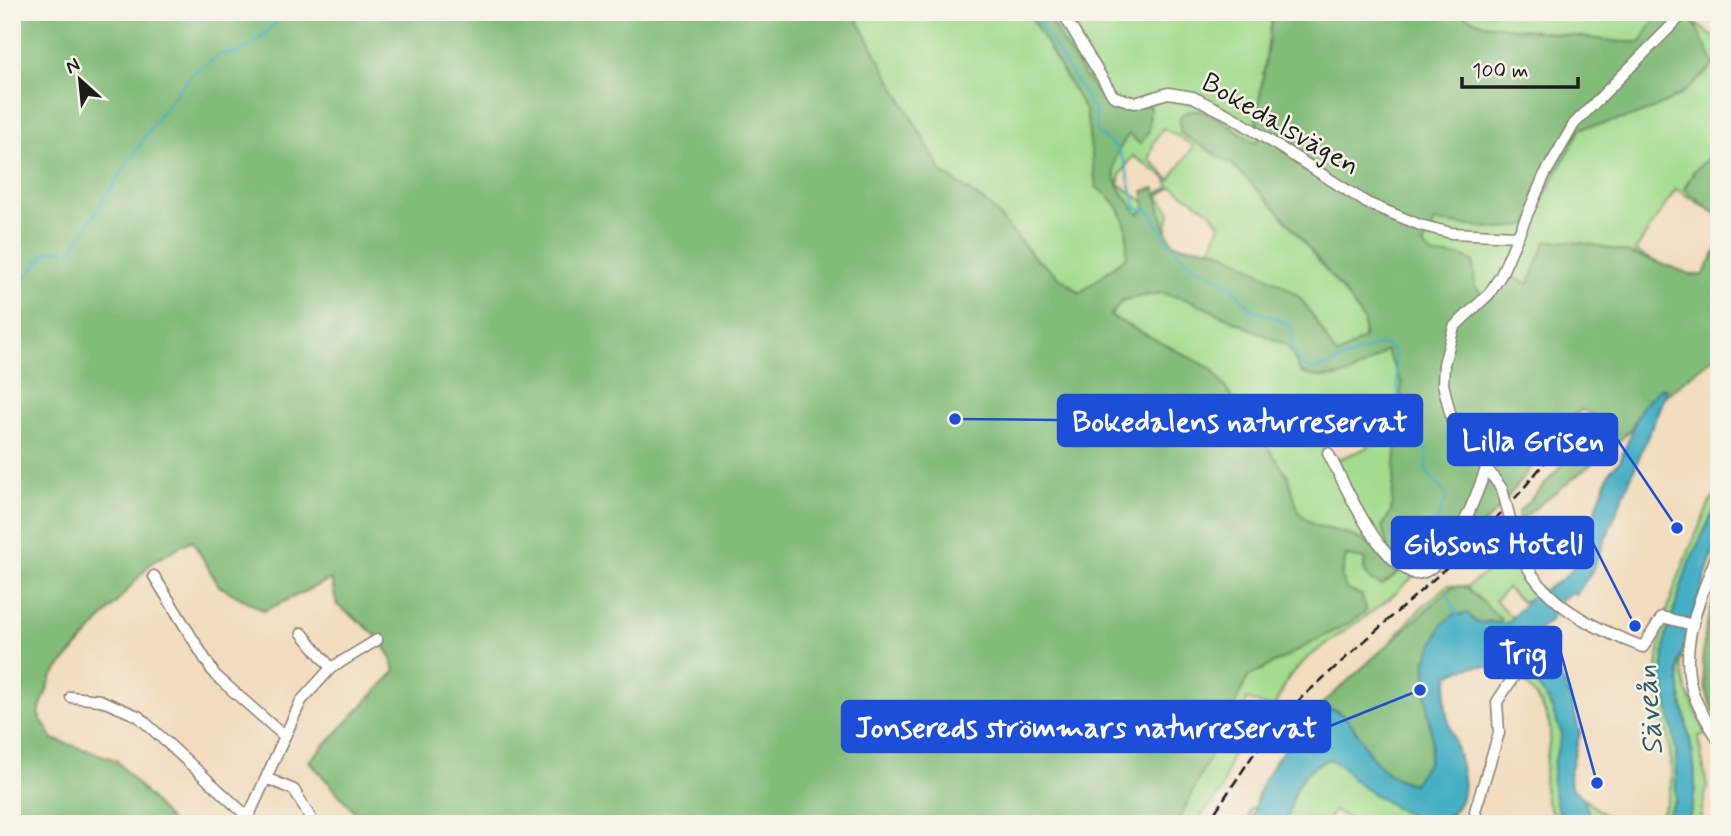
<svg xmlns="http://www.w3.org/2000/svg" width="1731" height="836" viewBox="0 0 1731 836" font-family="Mynerve,sans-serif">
  <rect width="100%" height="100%" fill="#f7f3e8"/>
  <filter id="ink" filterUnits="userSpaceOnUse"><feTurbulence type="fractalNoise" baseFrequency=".0143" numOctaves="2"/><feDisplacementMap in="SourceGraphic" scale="14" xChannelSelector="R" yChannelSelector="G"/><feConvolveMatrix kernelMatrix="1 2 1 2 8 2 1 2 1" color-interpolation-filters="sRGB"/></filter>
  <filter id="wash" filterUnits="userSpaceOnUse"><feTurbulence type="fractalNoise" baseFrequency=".00686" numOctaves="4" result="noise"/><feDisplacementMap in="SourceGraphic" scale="28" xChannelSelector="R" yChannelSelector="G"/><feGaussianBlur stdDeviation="1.57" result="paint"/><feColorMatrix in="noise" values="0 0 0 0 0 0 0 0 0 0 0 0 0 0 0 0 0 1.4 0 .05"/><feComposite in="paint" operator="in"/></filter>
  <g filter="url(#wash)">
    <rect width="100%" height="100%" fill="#f2ddbf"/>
    <path fill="#a3dc8e" stroke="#607c55" stroke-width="2" fill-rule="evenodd" d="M305,12H1693L1688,18L1719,41V209L1713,212L1676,189L1635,251L1701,286L1575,396L1462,531L1387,601L1308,657L1289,677L1273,709L1247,699L1221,792L1194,824H1080ZM1163,128L1194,146L1170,180L1149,159L1154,142ZM1133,156L1166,178L1170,187L1143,201L1119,184L1120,175ZM1173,187L1212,213L1220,224L1212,246L1187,264L1166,235L1170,212L1158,196ZM1355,415L1369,447L1339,459L1322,446V422Z
      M1719,492V536L1684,636L1681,664L1686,689L1707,735L1698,736L1707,787L1699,824H1652C1694,782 1655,719 1657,670C1660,610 1687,556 1710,502Z
      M1504,560C1516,561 1526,585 1545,592L1522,602L1507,588L1495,600L1513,619L1508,625L1562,685L1567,780L1575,792L1617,824C1602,824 1565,831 1555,817C1535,791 1548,763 1550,734C1552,716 1528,680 1511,673C1506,671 1501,671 1496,669C1469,657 1459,663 1439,681L1454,824H1360L1334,811L1325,824H1248L1250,808H1254C1267,744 1353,685 1401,643L1391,641L1421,608L1448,585L1466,587Z"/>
    <path fill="#82bc79" stroke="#4f6c4a" stroke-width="2" fill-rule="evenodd" d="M12,12H853L942,172L990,206L1034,257L1080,293L1126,257C1130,226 1123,203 1096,187L1086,112L1028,12H1046C1055,31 1091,90 1107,102C1119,110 1136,106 1150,106L1149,131L1140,144L1129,134C1102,170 1115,184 1139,214L1146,208L1143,191L1155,188C1160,203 1163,234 1174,243C1183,250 1205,244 1220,251C1234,258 1291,288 1299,297C1314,314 1325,337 1337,356L1364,338V321L1347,296L1282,215L1232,164L1180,133V117C1199,97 1237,131 1255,143L1262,134L1256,121L1273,12H1456L1483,24L1621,42H1641L1659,12H1694L1691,16L1714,64C1679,106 1633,119 1581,128L1529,224L1501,229L1435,222L1423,245L1434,256H1461L1473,261L1475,287L1488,300L1511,277L1529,284L1546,241C1599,240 1644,257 1693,275H1703L1719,246V353L1664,397L1666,389L1641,408L1631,429L1612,448L1520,520L1518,513L1596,428L1600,419L1582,410C1555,424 1542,454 1523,478C1496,514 1461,554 1418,570L1407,566L1382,585L1371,581L1364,570L1365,559L1346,556L1341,578L1347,590L1362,595L1366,611L1349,623L1248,677L1177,824H357L360,818L309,761L395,672C390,639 362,624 337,605L331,579L264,611L219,586L192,540L151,563L52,676L38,714L53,739L116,760L173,824H12ZM1161,293L1189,300L1288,346L1301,373C1340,384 1357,374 1386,350L1402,384L1391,512L1382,527L1387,546L1382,550L1348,534L1314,525L1299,513L1288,476L1212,369L1110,316L1123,300Z
      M1719,150V216L1684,189L1694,171Z
      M1719,584V634L1712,673L1719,687V721C1692,677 1703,630 1719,584Z
      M1452,587H1466L1501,619L1498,625L1488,621L1426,660V694L1432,741L1429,761L1413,784L1399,781L1381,770L1365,752L1356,730L1337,710L1327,709L1322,704Z"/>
    <path fill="#44afc3" stroke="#306670" stroke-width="2" d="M1661,387L1666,389L1664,397L1592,571L1576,595L1572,592L1558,602L1551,619L1525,644L1559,674L1568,691L1580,733L1569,777L1571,787L1582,796L1593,824H1566C1547,795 1551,766 1562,734C1548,700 1540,672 1500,668C1480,665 1466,665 1449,676C1446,687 1444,698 1446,709C1449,739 1485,799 1444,818C1438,821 1429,823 1423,821C1408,817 1370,792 1357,783C1345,773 1346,766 1329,759C1299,770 1291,794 1287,824H1254C1252,782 1294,730 1327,709C1365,713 1357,772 1413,784L1429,761L1432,741L1426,694V660L1443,623L1454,615L1467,613L1476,622L1507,623L1531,597L1560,581L1573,569L1610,471L1620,461L1641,408Z
      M1719,500V533L1679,662C1676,716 1711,772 1686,824H1661L1676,800V749L1662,675L1666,635L1688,565Z"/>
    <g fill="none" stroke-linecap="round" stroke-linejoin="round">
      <path stroke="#44afc3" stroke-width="2.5" d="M1032,12L1095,112L1096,132L1117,148L1124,161L1136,207L1151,212L1166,239L1187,261L1227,283L1251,308L1292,326L1291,344L1302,367L1315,370L1378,345H1386L1394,352L1399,395L1427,451L1426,471L1447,496L1431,537L1433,560
        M71,251L159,115L192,74L221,54L238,53L254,44L287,12
        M12,293L48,251L63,250
        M1447,594L1458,616"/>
    </g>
  </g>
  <g filter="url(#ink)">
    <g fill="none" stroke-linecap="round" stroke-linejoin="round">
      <g stroke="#877c6e" stroke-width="13">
        <path id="minor" d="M1062,12L1113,96L1135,103L1168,93L1193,97L1231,116L1367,203L1420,225L1451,233L1517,236
          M1328,453C1347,488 1376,559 1415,574C1449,574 1477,494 1487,466
          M1502,489L1452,421L1443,384L1444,364L1454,327L1489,294L1501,275L1544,176L1574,124L1685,12
          M1516,541C1534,600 1590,627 1643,647L1662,617L1693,625
          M1719,549C1702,594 1675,649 1695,698C1701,713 1711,727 1719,741
          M154,576L215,675L284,736
          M302,633L331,668
          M71,697L100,700L138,716L248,817
          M266,778L294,790L314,824
          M245,824L301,701L331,668L377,640
          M1478,824L1475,811L1499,733L1497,702L1516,673"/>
      </g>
      <use href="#minor" stroke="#fff" stroke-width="10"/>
      <path stroke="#1c1c1c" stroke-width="2.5" stroke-dasharray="10 5" stroke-linecap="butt" d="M1207,824L1253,755L1301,698L1464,552L1518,495L1582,417"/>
      <g stroke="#877c6e" stroke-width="13" stroke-linecap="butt">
        <path id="minor-bridge" d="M1502,489L1516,541"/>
      </g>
      <use href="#minor-bridge" stroke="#fff" stroke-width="10"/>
    </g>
  </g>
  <g text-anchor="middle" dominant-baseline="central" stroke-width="5" stroke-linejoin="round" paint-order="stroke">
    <g font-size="28" fill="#1c1c1c" stroke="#f7f3e8">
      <text transform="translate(1280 125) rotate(30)">Bokedalsvägen</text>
    </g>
    <g font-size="30" font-style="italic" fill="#2e5e67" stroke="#f7f3e8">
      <text transform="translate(1650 710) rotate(-95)">Säveån</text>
    </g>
  </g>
  <path fill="none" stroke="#1d4ed8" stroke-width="2.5" d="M955 419L1058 420M1677 528L1617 439M1635 626L1593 543M1597 783L1561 653M1420 690L1330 726"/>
  <g fill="#1d4ed8" stroke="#f7f3e8" stroke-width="2.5">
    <circle cx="955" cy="419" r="7"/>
    <circle cx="1677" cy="528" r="7"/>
    <circle cx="1635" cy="626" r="7"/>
    <circle cx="1597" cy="783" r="7"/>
    <circle cx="1420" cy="690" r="7"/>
  </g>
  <g fill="#1d4ed8" stroke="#1d4ed8" stroke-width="2.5">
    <rect x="1058" y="395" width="364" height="51" rx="7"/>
    <rect x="1448" y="414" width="169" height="51" rx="7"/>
    <rect x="1392" y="517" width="201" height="51" rx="7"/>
    <rect x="1485" y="627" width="76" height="51" rx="7"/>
    <rect x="842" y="701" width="488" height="51" rx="7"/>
  </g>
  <g font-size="30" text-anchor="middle" font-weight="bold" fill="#fff">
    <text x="1240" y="431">Bokedalens naturreservat</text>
    <text x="1533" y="450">Lilla Grisen</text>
    <text x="1493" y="553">Gibsons Hotell</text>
    <text x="1523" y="663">Trig</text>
    <text x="1086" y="737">Jonsereds strömmars naturreservat</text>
  </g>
  <rect width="1731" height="836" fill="none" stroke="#f7f3e8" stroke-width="42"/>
  <g transform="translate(80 80) rotate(333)" stroke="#f7f3e8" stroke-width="5" paint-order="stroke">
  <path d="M0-5L12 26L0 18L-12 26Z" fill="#1c1c1c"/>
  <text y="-10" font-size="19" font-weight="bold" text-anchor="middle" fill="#1c1c1c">N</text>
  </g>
  <path d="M1462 77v10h116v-10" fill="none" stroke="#1c1c1c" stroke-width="3.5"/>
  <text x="1472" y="77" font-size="21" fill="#1c1c1c" stroke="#f7f3e8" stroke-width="5" paint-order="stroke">100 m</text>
</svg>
